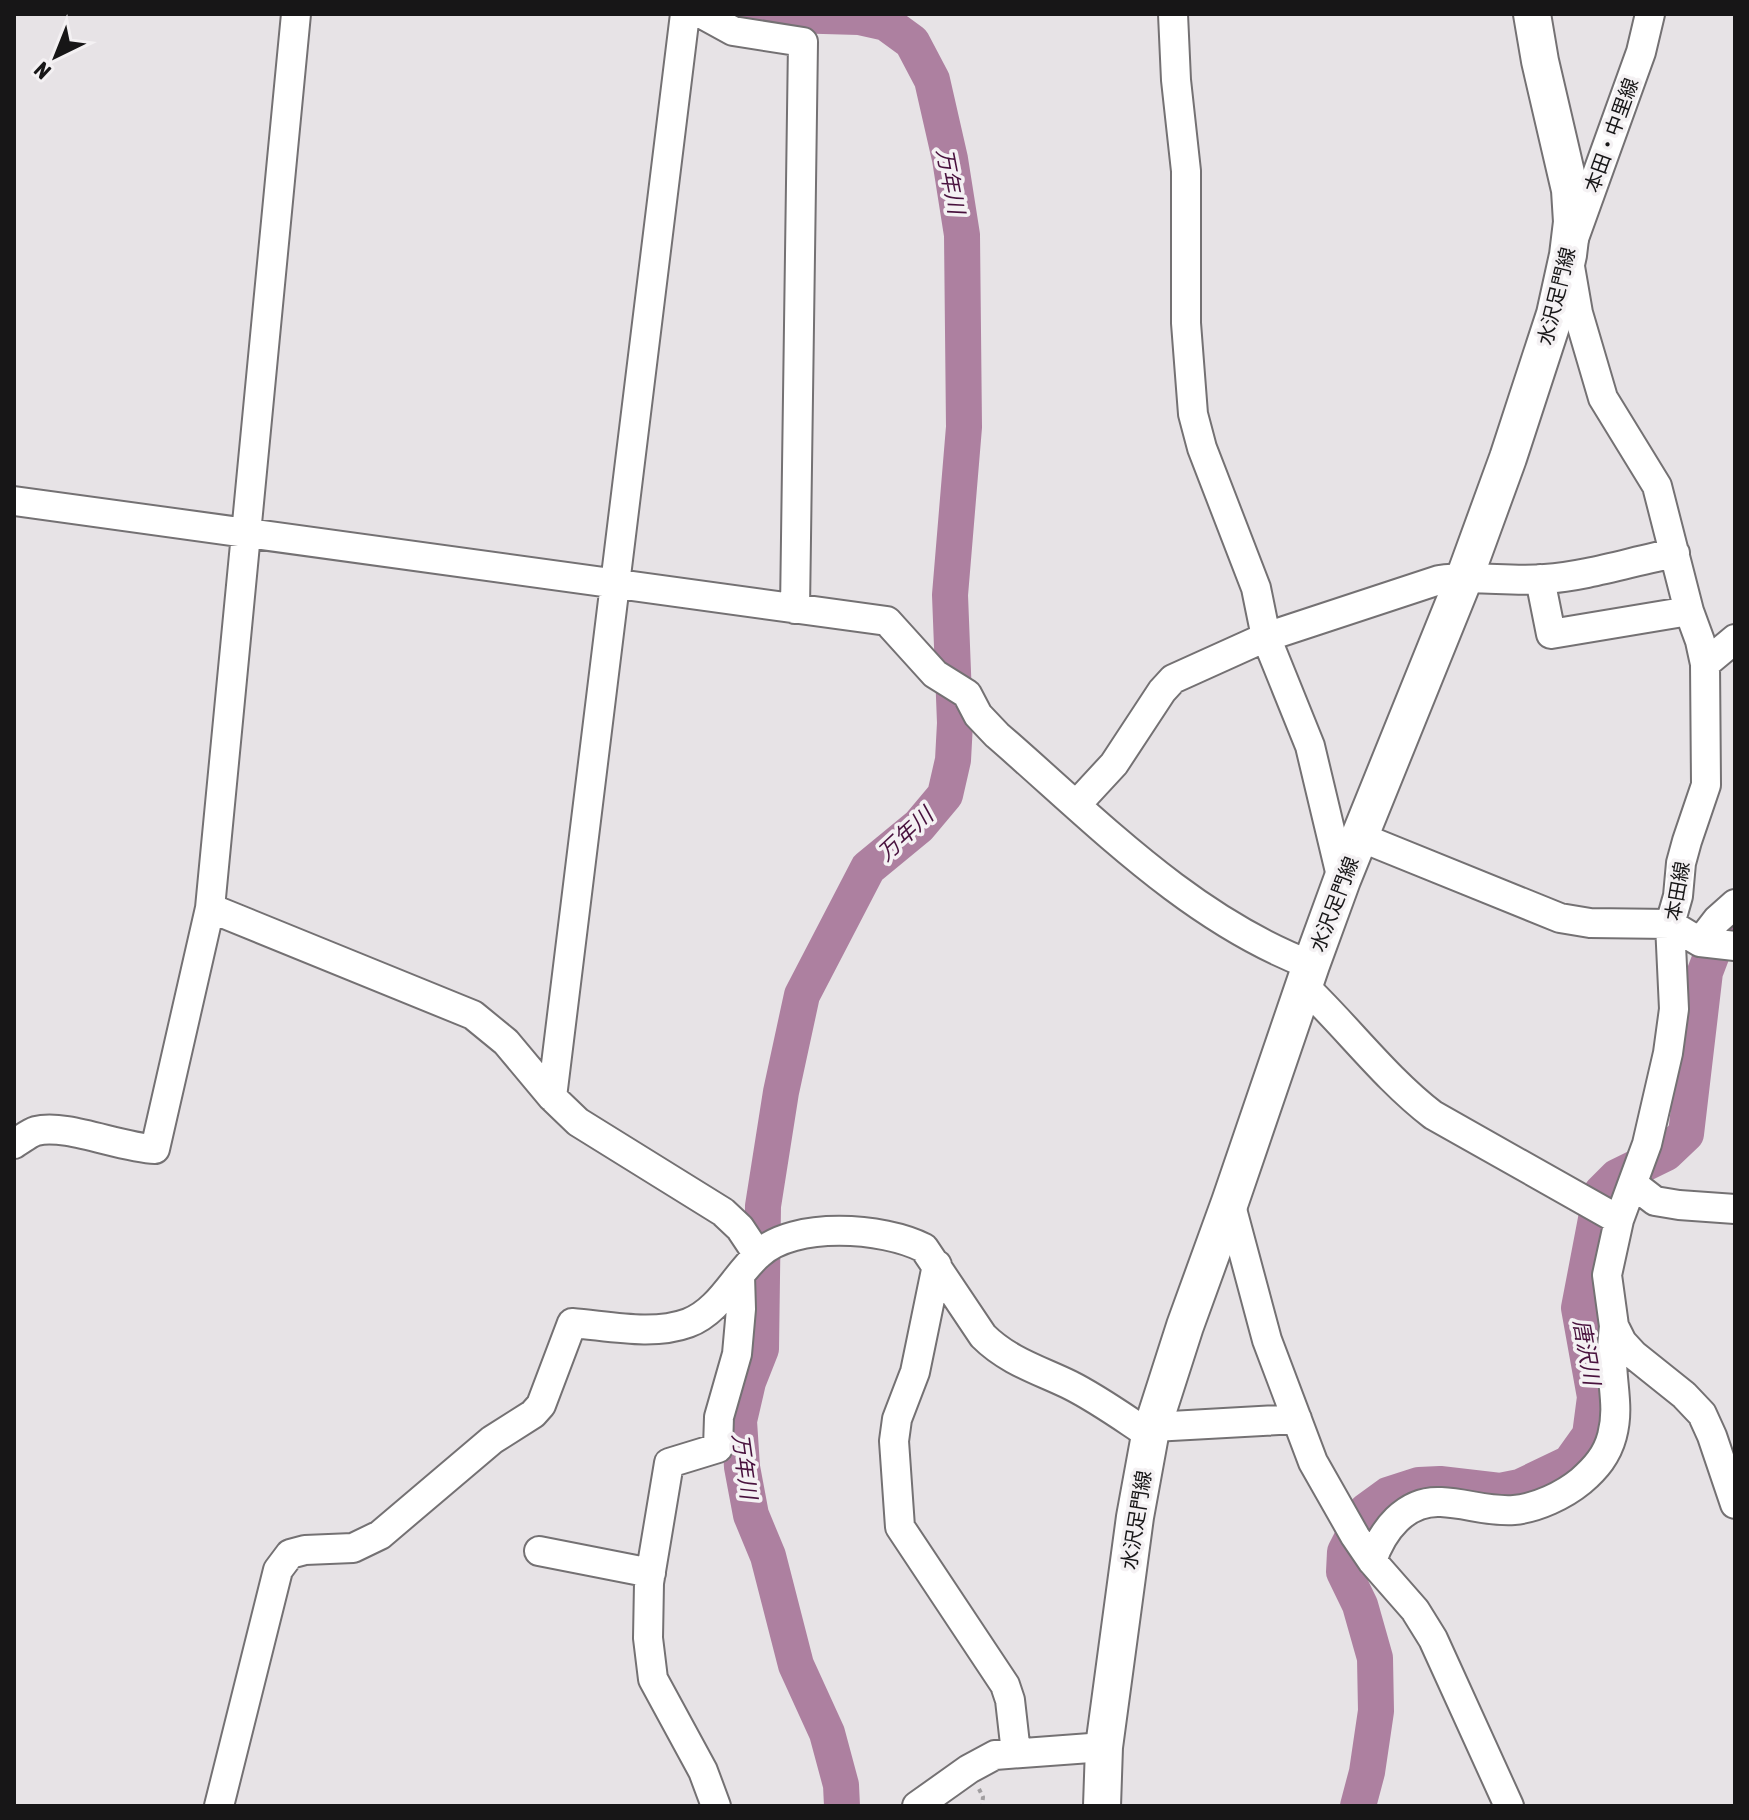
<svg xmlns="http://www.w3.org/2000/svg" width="1749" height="1820" viewBox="0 0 1749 1820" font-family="'Asap Condensed','Noto Sans JP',sans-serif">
  <rect width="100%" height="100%" fill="#e7e3e6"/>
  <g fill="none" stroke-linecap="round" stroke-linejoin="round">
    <path stroke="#ad80a0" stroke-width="36" d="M757,14L859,17L886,23L912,42L932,80L950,159L962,235L964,427L950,595L955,723L953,760L945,795L919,826L868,868L802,995L781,1092L763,1206L761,1349L748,1382L739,1421L742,1467L751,1515L768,1556L796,1665L827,1733L841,1785L842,1806
      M1358,1806L1367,1772L1376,1711L1375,1658L1360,1605L1344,1572L1345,1552L1366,1511L1388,1495L1419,1485L1440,1484L1500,1491L1520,1487L1570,1463L1590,1435L1595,1397L1579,1308L1601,1193L1617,1177L1666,1153L1686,1134L1705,972L1724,922L1733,914"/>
    <g stroke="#747173" stroke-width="32">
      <path id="minor" d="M702,14L733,31L803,42L795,609
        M1173,14L1176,80L1186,171V323L1193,414L1202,448L1256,588L1266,637L1310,746L1342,880
        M1650,14L1641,52L1568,255L1578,313L1603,398L1657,486L1689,611L1700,641L1705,664L1706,785L1687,841L1681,863L1678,896L1670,924L1674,1009L1668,1053L1647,1144L1619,1220L1607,1275L1614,1326L1622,1342L1634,1355L1684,1395L1702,1414L1712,1436L1735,1504
        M14,501L887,621L935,674L967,694L978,715L997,735C1094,819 1189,919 1311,965
        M1540,579L1551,634L1689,611
        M1705,664L1735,639
        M1077,804L1114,764L1162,691L1173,679L1266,637L1439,580C1474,575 1509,582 1545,579C1588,576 1633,561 1675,553
        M1360,837L1560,918L1590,923L1670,924L1700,942L1735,946
        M210,908L473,1015L506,1042L552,1097L578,1122L723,1212L740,1228L758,1255
        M1700,942L1717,920L1735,904
        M1304,986C1348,1028 1385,1078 1433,1115L1619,1220
        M552,1097L685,14
        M14,1144C21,1140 29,1133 36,1131C65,1123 121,1148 155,1149L210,908L296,14
        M1633,1184L1655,1201L1679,1205L1735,1209
        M1230,1202L1267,1340L1313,1462L1355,1536L1372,1561L1415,1610L1433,1639L1509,1806
        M937,1265L915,1372L897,1419L894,1441L900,1527L1005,1685L1010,1700L1016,1753
        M1153,1427L1297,1419
        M539,1551L651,1573
        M1372,1561C1382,1531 1405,1500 1441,1502C1466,1503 1489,1512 1514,1510C1537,1508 1564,1495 1581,1481C1596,1468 1607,1455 1612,1436C1619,1410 1613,1389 1612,1363C1611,1351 1613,1338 1614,1326
        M219,1806L278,1570L290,1554L305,1550L353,1548L380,1535L492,1440L533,1414L541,1405L572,1323C609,1326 653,1336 688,1323C720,1311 735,1275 759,1254C794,1221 883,1227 924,1248L983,1336C1008,1361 1039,1370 1070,1385C1098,1399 1124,1418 1150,1435
        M716,1806L703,1771L653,1679L648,1638L649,1583L669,1463L718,1448L719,1417L737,1354L741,1309L740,1276
        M917,1806L969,1769L995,1755L1104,1747"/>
    </g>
    <g stroke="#747173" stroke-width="40">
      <path id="major" d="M1102,1806L1104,1747L1135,1517L1150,1435L1185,1326L1230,1202L1311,965L1342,880L1465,576L1508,458L1555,314L1568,255L1572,222L1570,190L1540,61L1532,14"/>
    </g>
    <path stroke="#a19ea0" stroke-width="4" stroke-dasharray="4 4" stroke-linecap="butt" d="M979,1789L983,1797L982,1806"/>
    <use href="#minor" stroke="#fff" stroke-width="28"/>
    <use href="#major" stroke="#fff" stroke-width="36"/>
  </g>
  <g text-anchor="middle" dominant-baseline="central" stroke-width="7" stroke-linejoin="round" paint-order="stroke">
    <g font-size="20" fill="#171617" stroke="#f4f1f3">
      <text transform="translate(1611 135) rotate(-70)">本田・中里線</text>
      <text transform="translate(1556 296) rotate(-76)">水沢足門線</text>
      <text transform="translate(1677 891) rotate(-80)">本田線</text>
      <text transform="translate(1334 904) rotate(-69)">水沢足門線</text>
      <text transform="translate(1136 1520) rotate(-81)">水沢足門線</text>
    </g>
    <g font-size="22" font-style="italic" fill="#48113d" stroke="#f4f1f3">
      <text transform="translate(951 181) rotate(79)">万年川</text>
      <text transform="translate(905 834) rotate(-43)">万年川</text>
      <text transform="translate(1587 1352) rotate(80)">唐沢川</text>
      <text transform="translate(745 1466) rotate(82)">万年川</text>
    </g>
  </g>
  <rect width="1749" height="1820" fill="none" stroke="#171617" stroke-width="32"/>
  <g transform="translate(56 56) rotate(223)" stroke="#f4f1f3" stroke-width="6" paint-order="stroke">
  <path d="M0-6L14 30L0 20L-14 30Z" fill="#171617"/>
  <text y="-12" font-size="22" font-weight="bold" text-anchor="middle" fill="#171617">N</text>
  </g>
</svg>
